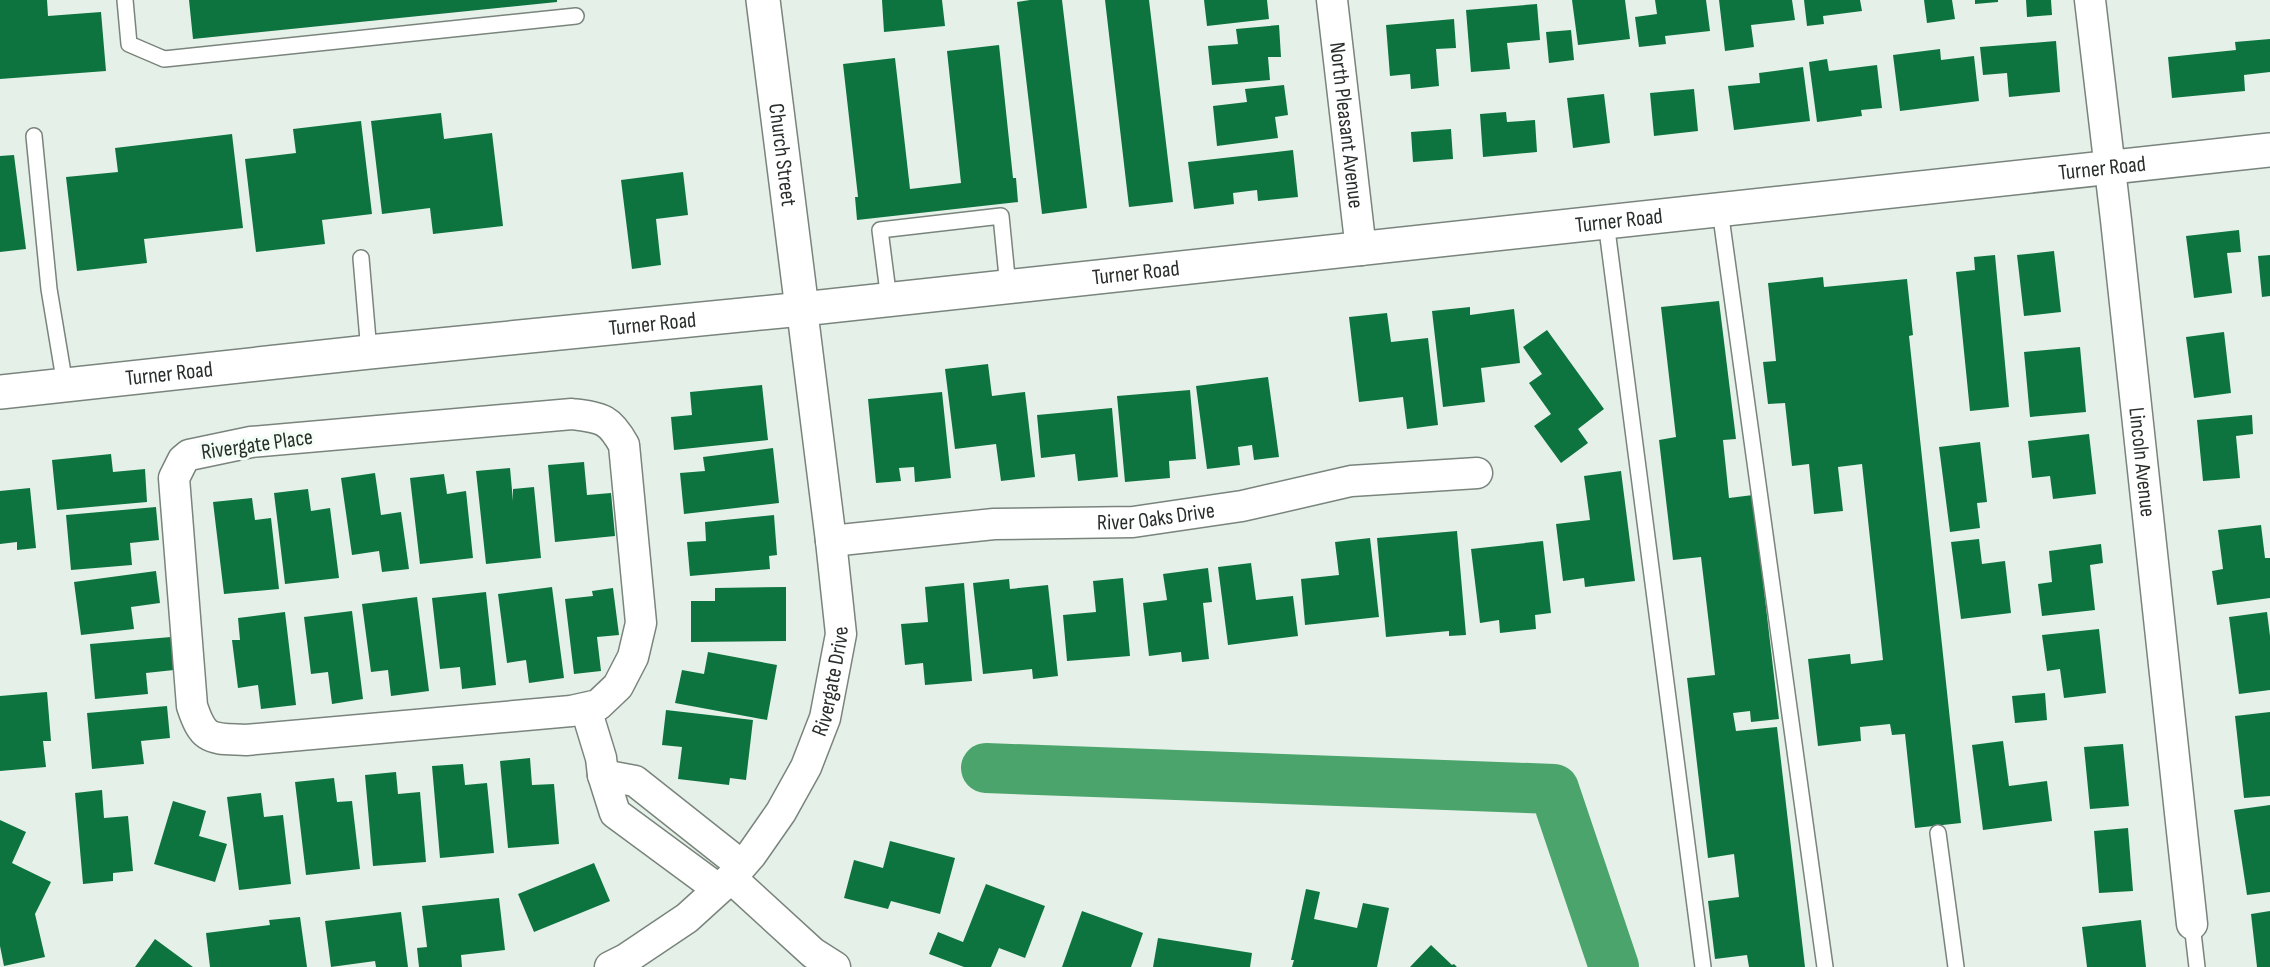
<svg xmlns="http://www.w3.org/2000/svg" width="2270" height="967" viewBox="0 0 2270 967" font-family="'Sofia Sans Condensed',sans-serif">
  <rect width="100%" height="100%" fill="#e5f1e8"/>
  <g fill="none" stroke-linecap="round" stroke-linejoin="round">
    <path stroke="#4ba46c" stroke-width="50" d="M986,768L1554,789L1614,967"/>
  </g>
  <path fill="#0d7440" d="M0,0H47L48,16L101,12L106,71L0,79Z
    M189,0H557V2L193,39Z
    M882,0H942L945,26L884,32Z
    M1030,0H1062L1087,208L1042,214L1017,2Z
    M1105,0H1149L1173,202L1129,207Z
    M1204,0H1267L1269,19L1207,26Z
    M1572,0H1625L1630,39L1578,45Z
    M1655,0H1706L1710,31L1665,36L1666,44L1639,47L1635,17L1657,14Z
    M1719,0H1792L1795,20L1751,25L1754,47L1725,51Z
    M1804,0H1860L1862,11L1823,16L1824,24L1807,26Z
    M1924,0H1952L1955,19L1927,23Z
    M1975,0H1998V2L1975,4Z
    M2026,0H2051L2052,15L2027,17Z
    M1537,4L1540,40L1507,43L1510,69L1471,72L1466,10Z
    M1454,19L1456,48L1436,49L1439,86L1411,89L1410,74L1390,76L1386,25Z
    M1279,25L1281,57H1268L1270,80L1212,85L1208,46L1238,44L1236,29Z
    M1571,30L1574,60L1549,63L1546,32Z
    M2270,39V72L2244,75L2245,91L2172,98L2168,57L2236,50L2235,42Z
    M2056,41L2060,92L2009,97L2007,73L1983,75L1980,47Z
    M999,45L1013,178H1016L1018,202L857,220L855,197H858L843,64L895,58L910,189L961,183L947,51Z
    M1940,49L1941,60L1974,56L1979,101L1900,111L1893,55Z
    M1827,59L1829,71L1877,65L1882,108L1861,110L1862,116L1817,122L1809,62Z
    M1803,67L1810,121L1734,130L1728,86L1760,83L1759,73Z
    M1284,85L1288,115L1275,117L1278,138L1217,146L1213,106L1247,102L1245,89Z
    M1694,89L1698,131L1654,136L1650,93Z
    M1604,94L1610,143L1573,148L1567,98Z
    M1506,112L1507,122L1535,120L1537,152L1483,157L1480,114Z
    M441,113L444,139L492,133L503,226L433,234L430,208L382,214L371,121Z
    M361,121L372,214L322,220L325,244L256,252L245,159L296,153L293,129Z
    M1451,129L1453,159L1413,162L1411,132Z
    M232,134L243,228L144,239L147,263L77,271L66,177L118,172L115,148Z
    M1293,150L1298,197L1258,201L1257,190L1233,193L1234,204L1194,209L1188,162Z
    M14,155L26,249L0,252V156Z
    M683,172L688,215L656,219L661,265L632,269L621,180Z
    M2239,230L2241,252L2227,253L2232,293L2194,298L2186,236Z
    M2054,251L2061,312L2024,316L2017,255Z
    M1995,255L2009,407L1970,411L1956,272L1975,270L1974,257Z
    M2270,255V296L2262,297L2258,256Z
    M1823,277L1824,287L1907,279L1913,335L1909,336L1961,823L1915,828L1905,734L1892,735L1890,724L1860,727L1861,741L1818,746L1808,659L1850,654L1851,664L1883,660L1862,464L1838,467L1843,511L1814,514L1809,464L1792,466L1785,403L1768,404L1763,362L1776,361L1768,283Z
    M1719,301L1736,439L1723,440L1729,498L1753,495L1779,719L1751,722L1750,711L1733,713L1736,731L1777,727L1805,967H1749L1747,955L1715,959L1708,901L1739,897L1734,854L1708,858L1687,678L1715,675L1701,557L1673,560L1659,440L1676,437L1661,307Z
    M1470,307V315L1514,309L1520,363L1481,368L1485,402L1443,407L1432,311Z
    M1387,313L1391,342L1428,338L1438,425L1407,429L1403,397L1359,402L1349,317Z
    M1547,330L1604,409L1578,429L1588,443L1561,463L1534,426L1551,414L1529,383L1542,374L1523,347Z
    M2224,332L2231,393L2194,398L2186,337Z
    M2080,347L2086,412L2030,417L2024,352Z
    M988,364L992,396L1025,392L1035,477L1001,481L996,444L955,449L945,369Z
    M1268,377L1279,457L1254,460L1252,445L1238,447L1240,465L1207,469L1196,386Z
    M762,385L768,440L674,450L671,417L692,415L690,392Z
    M1190,390L1196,459L1169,461L1170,478L1125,482L1117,396Z
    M942,392L951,478L915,482L914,467L899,468L901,481L876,483L868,399Z
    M1112,408L1118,477L1078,481L1075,454L1041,458L1037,415Z
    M2252,415L2253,434L2236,436L2240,478L2203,481L2197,420Z
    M2089,434L2096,494L2053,499L2050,476L2032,478L2028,441Z
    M1980,442L1987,502L1977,503L1980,528L1950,532L1939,447Z
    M773,448L779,503L684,514L680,473L705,471L703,457Z
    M111,454L113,472L145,469L147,502L57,510L52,460Z
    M584,462L587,495L611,493L615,536L555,542L548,465Z
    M510,468L513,501V489L534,487L541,558L486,564L476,471Z
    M1621,471L1635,581L1585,587L1584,578L1563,581L1556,524L1590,520L1584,476Z
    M375,473L381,515L401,512L409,569L382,572L379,551L352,555L341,478Z
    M444,474L447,494L466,491L473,558L420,564L410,478Z
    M30,488L36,548L17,550V542L0,544V491Z
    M308,489L311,511L330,508L339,578L285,584L274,493Z
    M252,498L255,520L271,518L279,589L224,594L213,502Z
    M156,507L159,540L130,543L132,565L71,570L66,515Z
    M774,515L777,555L769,556L770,569L690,576L687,542L706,541L705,522Z
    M2261,525L2265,558H2270V598L2217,605L2212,571L2223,569L2218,530Z
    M1457,531L1466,635L1449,636V631L1386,637L1377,538Z
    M1370,538L1379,617L1305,625L1301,579L1339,575L1335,542Z
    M1979,539L1982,564L2005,561L2011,613L1961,619L1951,542Z
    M1543,541L1551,613L1535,615L1536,629L1500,633L1499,620L1480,623L1471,549Z
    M2101,544L2103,563L2090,565L2095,610L2042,616L2038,584L2052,582L2049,551Z
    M1251,563L1256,600L1293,596L1298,636L1228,645L1218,567Z
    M1208,568L1212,602L1203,603L1209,659L1182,662L1181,652L1149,656L1143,603L1167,600L1163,574Z
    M156,571L160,603L131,607L134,629L81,635L74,582Z
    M1123,578L1130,656L1067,661L1063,615L1096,612L1093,581Z
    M1009,579L1010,589L1048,585L1058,676L1033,679L1032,669L983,674L973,583Z
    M964,583L972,681L925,685L923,663L905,665L901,624L928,622L925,587Z
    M552,587L564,678L529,683L526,660L507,663L498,594Z
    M786,587V641L691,642V601H715V588Z
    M613,588L619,635L597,637L601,671L574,674L565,599L593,596L592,591Z
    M486,592L496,685L462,689L460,667L440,669L432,598Z
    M417,597L429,691L391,696L388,670L371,672L362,604Z
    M352,611L363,699L332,704L328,672L311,674L304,617Z
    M285,612L296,705L261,709L258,685L238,688L232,640H240L238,618Z
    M2267,612L2270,636V690L2239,694L2229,617Z
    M2099,629L2106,693L2064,698L2060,669L2047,671L2042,635Z
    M171,637L174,670L146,673L148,694L95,699L90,644Z
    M708,652L777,665L767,720L675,703L682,670L704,674Z
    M47,692L51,741H43L46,767L0,771V696Z
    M2045,693L2047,720L2015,723L2012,696Z
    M167,706L170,738L141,741L144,764L92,769L87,713Z
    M666,710L753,720L746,780L730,778L729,785L678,779L682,747L662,745Z
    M2270,712V796L2244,798L2235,716Z
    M2003,741L2009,786L2047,781L2052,821L1983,830L1972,745Z
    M2123,744L2129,806L2090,809L2084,747Z
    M530,758L532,785L554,784L559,844L508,848L500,761Z
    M463,764L465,785L487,783L494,853L440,858L432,766Z
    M396,772L398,794L420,792L426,862L373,866L365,775Z
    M334,778L337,802L352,801L360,869L306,875L295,782Z
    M102,790L104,818L128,816L133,871L113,873V881L83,884L75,793Z
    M261,793L264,817L283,815L291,884L239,890L227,797Z
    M173,801L206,811L199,836L227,844L215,882L154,864Z
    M2270,805V892L2247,895L2234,810Z
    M0,820L26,832L12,863L51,882L35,914L45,957L4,966L0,946Z
    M2128,828L2133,891L2099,893L2094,831Z
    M890,841L955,858L940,914L891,901L888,909L844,898L854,860L883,868Z
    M594,863L610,901L534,932L518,894Z
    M986,884L1045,906L1025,958L999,948L991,967H964L929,954L938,932L963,942Z
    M1306,889L1320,892L1314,919L1357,928L1363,903L1389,908L1377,967H1292L1294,960H1291Z
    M499,898L505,950L461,955L462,967H419L417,948L427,947L422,906Z
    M1082,911L1143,933L1131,967H1062Z
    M2270,911V967H2257L2251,914Z
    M401,912L408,967H376L375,961L331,967L325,921Z
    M300,917L307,967H210L206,933L270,925L269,920Z
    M2141,920L2146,967H2087L2082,927Z
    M1158,938L1252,953L1250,967H1153Z
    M155,939L193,967H135Z
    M1431,945L1452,965L1454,964L1457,967H1410Z"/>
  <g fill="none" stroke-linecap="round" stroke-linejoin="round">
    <g stroke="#79847c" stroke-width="18">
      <path id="lane" d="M125,0L129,44L164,59L576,16
        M34,136L49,289L65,385
        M1720,210L1825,967
        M1606,222L1703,967
        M361,258L369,352
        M889,300L880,230L1001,216L1008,287
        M1938,833L1956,967
        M2192,924L2197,967"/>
    </g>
    <g stroke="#79847c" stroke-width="33">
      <g id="street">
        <path id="s1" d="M1332,0L1361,250"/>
        <path id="s2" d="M2090,0L2116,220L2192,924"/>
        <path d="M572,414C602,418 609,418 624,445L641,623L633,657L618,686L598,705L571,711L246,740C211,738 204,742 192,706L174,478L183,460L189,455L251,442Z"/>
        <path id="s3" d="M831,541L994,524L1133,522L1242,506L1351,481L1477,473"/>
        <path d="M586,709L601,758L603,775L615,813L718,889"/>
        <path d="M603,775L635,781L741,865"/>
        <path d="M731,878L813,953L835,967"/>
        <path id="s4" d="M610,967L626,959L687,918L731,878L751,855L781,812L806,767L825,718L841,634L831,541L802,309"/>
      </g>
    </g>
    <g stroke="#79847c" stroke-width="36">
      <g id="secondary">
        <path id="s5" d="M763,0L802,309"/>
        <path id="s6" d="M0,392L369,352L802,309L2270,150"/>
      </g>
    </g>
    <use href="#lane" stroke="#fff" stroke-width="15"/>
    <use href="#street" stroke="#fff" stroke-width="30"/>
    <use href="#secondary" stroke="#fff" stroke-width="33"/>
  </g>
  <g text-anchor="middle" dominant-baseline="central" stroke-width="6" stroke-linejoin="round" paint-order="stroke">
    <g font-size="22" fill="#2a2e2b" stroke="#f2fef5">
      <text stroke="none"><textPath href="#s1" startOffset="126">North Pleasant Avenue</textPath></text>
      <text stroke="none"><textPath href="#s5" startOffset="156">Church Street</textPath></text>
      <text stroke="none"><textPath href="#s6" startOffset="2114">Turner Road</textPath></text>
      <text stroke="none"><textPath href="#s6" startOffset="1628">Turner Road</textPath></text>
      <text stroke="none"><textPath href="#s6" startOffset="1142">Turner Road</textPath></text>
      <text stroke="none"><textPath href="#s6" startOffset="656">Turner Road</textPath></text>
      <text stroke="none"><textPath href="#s6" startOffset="170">Turner Road</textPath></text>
      <text transform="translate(257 445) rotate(-8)">Rivergate Place</text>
      <text stroke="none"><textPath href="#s2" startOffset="465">Lincoln Avenue</textPath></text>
      <text stroke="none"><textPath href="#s3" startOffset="326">River Oaks Drive</textPath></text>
      <text stroke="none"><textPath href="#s4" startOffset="375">Rivergate Drive</textPath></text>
    </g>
  </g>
</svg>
